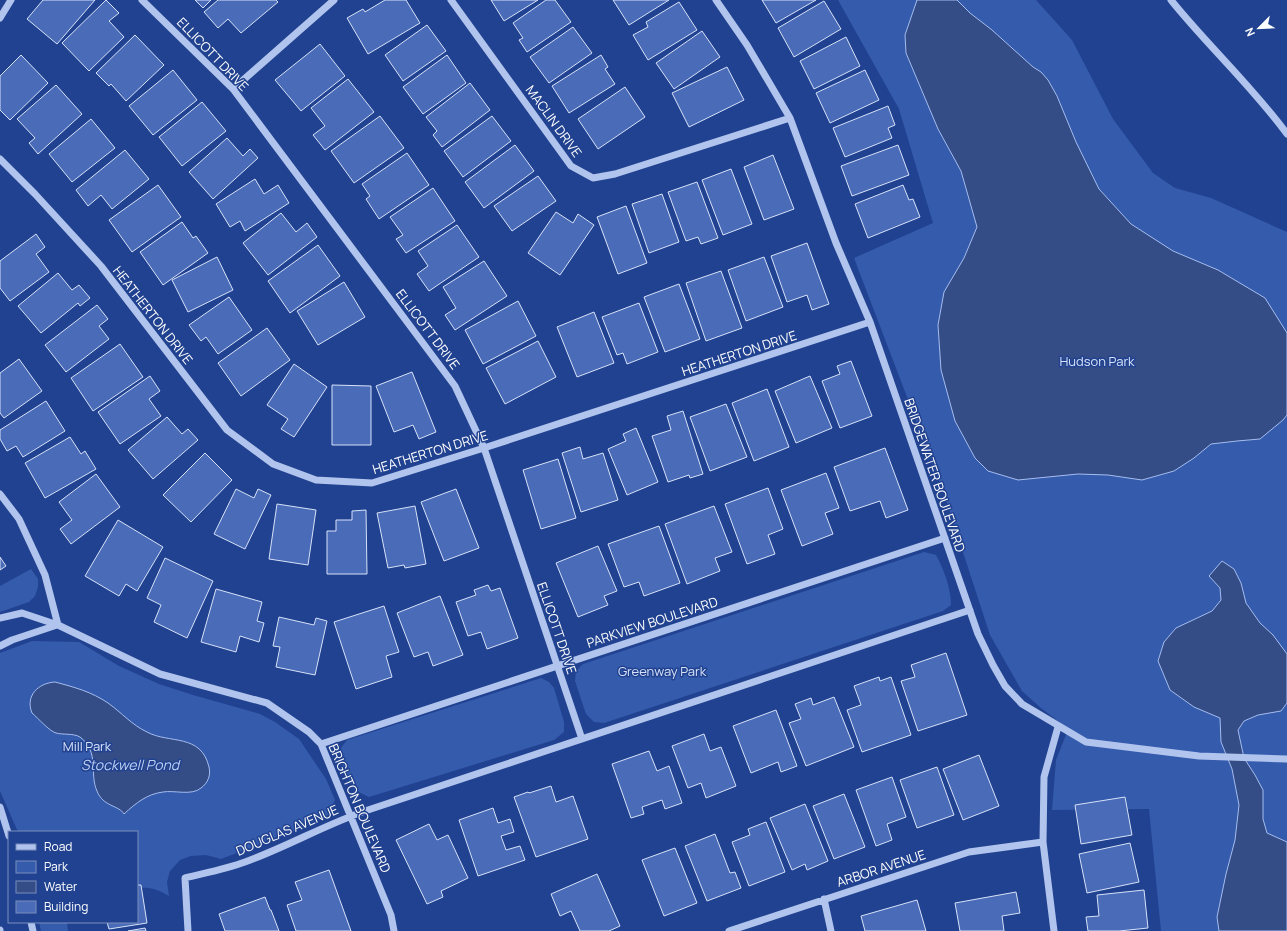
<svg xmlns="http://www.w3.org/2000/svg" width="1287" height="931" viewBox="0 0 1287 931" font-family="Manrope,sans-serif">
  <rect width="100%" height="100%" fill="#214290"/>
  <path fill="#355bad" d="M838,0H1036L1072,40L1113,119L1153,173L1175,188L1211,198L1287,232V931H1161L1149,809L1052,810L1056,760L1067,732L1083,740L1041,708L1022,691L990,635L944,494L854,258L933,223L899,109Z
    M924,552L936,555C944,570 951,588 951,605L943,611L604,723L594,722L586,714L575,681L576,671L583,664Z
    M31,569L38,579V587L35,596L29,602L0,612V586Z
    M32,641L79,642L119,666L159,684L193,695L260,714L275,722L299,739L326,779L335,800L328,815L290,833L221,859L206,855L191,856L180,860L170,871L167,882L169,896C157,889 151,887 137,888V832H18L0,791V653Z
    M541,678L549,682L554,688L564,722V732L554,740L369,797L354,790L341,762V748L347,740Z
    M39,922H67L68,931H41Z"/>
  <path fill="#354d87" stroke="#a5bdee" d="M917,0H957L970,13L992,30L1033,67L1041,72L1048,80L1057,96L1076,142L1099,189L1131,224L1173,251L1218,270L1265,298L1287,333V415L1283,420L1260,439L1237,441L1211,444L1194,458L1174,471L1142,480L1108,475L1078,474L1018,480L988,471L975,458L955,421L941,370L938,325L944,292L964,258L977,227L961,171L938,129L906,53L905,35Z
    M1222,561L1234,569L1241,583L1246,603L1260,623L1273,635L1287,654V703L1281,711L1258,715L1244,721L1238,730L1244,758L1255,775L1263,790V819L1267,833L1287,842V931H1219L1217,917L1226,874L1235,840L1239,805L1232,769L1221,742L1220,718L1194,707L1170,690L1158,661L1164,642L1176,628L1212,611L1221,600L1220,588L1209,576Z
    M55,682C74,687 92,692 108,703C122,713 132,725 147,732C169,744 201,733 209,767C211,775 208,783 201,788C192,796 174,790 163,792C147,794 136,803 124,814C119,805 103,807 97,791C89,774 100,752 80,737C73,733 63,735 56,733C49,731 38,718 32,713C25,696 38,683 55,682Z"/>
  <path fill="#4a6bb7" stroke="#d7e2f9" d="M43,0H95L57,44L27,19Z
    M106,0L119,13L109,21L124,37L89,71L62,43Z
    M195,0H211L203,8Z
    M218,0H276L278,2L241,33L228,19L218,28L204,12Z
    M385,0H406L420,23L368,54L347,18L363,9L365,12Z
    M491,0H538L504,21Z
    M546,0H555L571,22L527,52L519,40L523,38L513,23Z
    M613,0H669L629,25Z
    M762,0H816L776,23Z
    M824,1L841,29L794,57L778,28Z
    M679,2L697,30L648,60L633,35L648,27L646,22Z
    M427,25L446,51L403,81L385,55Z
    M573,27L592,53L549,83L530,57Z
    M702,31L720,57L674,89L656,63Z
    M135,35L164,65L126,101L111,84L109,86L96,73Z
    M846,37L860,66L814,89L800,61Z
    M320,44L345,76L301,111L275,80Z
    M21,55L48,83L10,120L0,110V76Z
    M447,55L466,83L423,114L403,87Z
    M601,55L608,67L605,69L615,84L569,113L552,86Z
    M727,67L744,100L689,127L672,93Z
    M173,70L197,100L153,135L129,106Z
    M865,70L879,100L830,123L816,93Z
    M348,79L374,112L325,150L313,135L325,126L311,108Z
    M470,83L490,110L442,147L433,135L437,131L426,117Z
    M56,85L82,114L38,154L29,143L35,138L17,119Z
    M625,87L645,117L598,149L578,119Z
    M202,102L226,131L182,166L159,137Z
    M888,106L895,125L888,128L892,138L845,157L833,128Z
    M380,116L404,148L354,183L331,151Z
    M492,116L511,141L463,177L444,151Z
    M91,119L115,148L72,182L49,154Z
    M227,138L243,156L250,149L258,158L213,199L189,172Z
    M515,145L534,171L484,208L465,182Z
    M898,145L909,175L852,196L841,166Z
    M125,150L149,179L112,209L101,195L88,206L76,190Z
    M407,153L429,185L379,219L366,199L370,196L362,184Z
    M773,155L794,209L764,220L744,167Z
    M731,169L752,224L723,235L702,180Z
    M538,176L556,201L512,231L494,206Z
    M255,179L264,194L278,185L289,203L245,231L240,221L230,227L216,204Z
    M697,182L718,238L701,244L698,237L686,241L668,192Z
    M158,185L181,217L132,252L109,220Z
    M903,185L909,200L913,199L920,217L868,238L855,204Z
    M433,188L455,221L406,253L396,239L403,235L390,217Z
    M662,194L679,242L649,253L632,204Z
    M626,206L647,263L618,274L597,217Z
    M556,212L573,223L578,214L594,225L560,275L528,253Z
    M281,213L296,232L307,223L317,237L268,275L243,243Z
    M182,222L193,238L196,236L208,253L163,285L140,252Z
    M457,225L479,257L429,291L417,274L428,266L418,251Z
    M36,234L45,247L36,254L49,272L10,301L0,288V261Z
    M807,243L829,304L812,310L807,295L787,302L771,256Z
    M318,245L340,276L290,313L268,281Z
    M217,257L233,290L188,312L172,280Z
    M764,257L783,307L746,321L728,270Z
    M484,261L507,296L455,330L445,315L456,308L443,287Z
    M721,271L742,328L706,341L686,283Z
    M58,273L72,290L79,285L90,298L80,306L78,303L41,333L18,306Z
    M344,282L365,317L318,345L297,311Z
    M679,284L700,339L665,352L644,297Z
    M229,297L252,330L218,354L206,337L201,341L189,325Z
    M518,301L536,336L483,364L465,330Z
    M639,303L658,352L627,364L623,353L617,355L602,317Z
    M97,305L108,319L99,326L109,339L66,372L45,345Z
    M594,312L614,363L577,377L557,327Z
    M267,328L290,360L241,396L218,363Z
    M538,341L556,377L505,404L486,368Z
    M120,344L143,377L93,411L71,378Z
    M19,359L42,391L4,418L0,413V373Z
    M851,361L872,416L840,428L822,381L840,374L837,366Z
    M294,364L327,387L294,437L281,429L288,419L267,405Z
    M412,372L436,432L419,439L413,425L394,432L376,386Z
    M150,376L160,391L149,399L161,416L120,444L98,412Z
    M810,376L832,428L796,443L775,391Z
    M332,385L371,386V445H332Z
    M767,389L789,447L754,461L732,403Z
    M46,401L65,431L23,457L16,446L7,451L0,439V430Z
    M726,404L747,457L710,471L690,417Z
    M683,411L703,474L690,478L689,475L668,482L652,436L671,430L667,416Z
    M167,417L182,434L188,429L198,440L153,479L128,450Z
    M636,428L658,482L627,495L608,449L626,441L623,434Z
    M70,437L81,454L85,451L96,469L45,498L25,463Z
    M580,447L583,459L603,453L618,500L581,512L562,453Z
    M885,448L908,510L886,518L880,501L850,511L834,467Z
    M205,453L232,480L191,522L163,495Z
    M558,459L576,518L541,529L523,470Z
    M826,473L839,508L825,513L833,534L802,546L781,490Z
    M96,474L120,507L71,544L60,529L72,520L59,502Z
    M768,488L783,529L768,535L775,554L747,564L725,504Z
    M236,489L254,498L258,489L271,495L245,549L214,534Z
    M456,489L479,548L444,561L421,502Z
    M277,504L316,510L308,565L269,559Z
    M415,506L426,564L405,568L404,565L388,568L377,513Z
    M714,506L732,552L715,558L720,571L687,584L665,524Z
    M366,510L367,574H327V531H336V520H352V511Z
    M118,520L163,547L137,591L126,584L119,596L85,576Z
    M659,526L680,583L644,596L639,582L624,587L608,544Z
    M598,546L617,591L604,596L608,605L578,617L556,563Z
    M0,557L6,566L0,570Z
    M165,558L213,581L187,638L154,622L161,605L147,598Z
    M488,585L491,591L500,588L518,638L487,649L481,632L468,636L456,602L476,595L474,590Z
    M216,589L262,602L257,621L264,623L259,642L240,636L236,652L201,642Z
    M440,596L463,655L433,666L428,652L414,657L397,613Z
    M384,606L399,652L386,656L392,677L356,689L334,622Z
    M279,617L314,625L316,618L327,621L315,675L276,667L280,647L273,646Z
    M946,653L967,715L918,731L901,681L915,677L911,665Z
    M879,677L880,681L891,677L911,735L862,752L847,710L861,705L854,686Z
    M834,697L854,747L806,766L789,723L801,719L795,704L811,698L813,705Z
    M776,710L797,766L781,772L778,762L751,773L733,726Z
    M704,734L710,751L721,747L736,786L706,798L701,783L688,788L672,746Z
    M649,751L657,771L669,766L682,803L665,809L662,800L642,807L644,814L631,818L612,764Z
    M979,755L999,806L963,820L943,769Z
    M937,767L954,815L917,828L900,780Z
    M892,777L906,817L887,824L892,840L876,846L856,790Z
    M551,786L556,802L573,796L588,839L536,857L514,797L528,792L529,793Z
    M844,794L865,847L834,859L813,806Z
    M1125,797L1132,835L1081,844L1075,805Z
    M805,804L828,861L807,870L805,864L792,870L770,818Z
    M493,808L498,823L510,819L514,832L501,836L506,850L520,846L525,860L478,876L459,820Z
    M766,822L785,872L749,886L732,842L750,835L748,829Z
    M429,824L437,840L448,835L468,878L441,891L443,897L427,904L396,840Z
    M715,834L730,873L735,872L741,888L707,901L685,846Z
    M1130,843L1139,882L1087,893L1079,854Z
    M675,848L697,903L664,916L642,860Z
    M329,870L351,931H296L287,905L302,900L295,882Z
    M597,874L620,926L609,931H580L571,911L560,916L551,894Z
    M137,885H141L147,923L109,929L107,922H137Z
    M1144,890L1148,928L1119,931H1088L1086,917L1099,916L1097,895Z
    M1016,892L1020,913L1002,916L1004,931H960L955,903Z
    M265,897L270,910H271L279,931H225L219,914Z
    M917,900L926,931H865L861,916Z
    M145,928L146,931H128Z"/>
  <g fill="none" stroke-linecap="round" stroke-linejoin="round">
    <path stroke="#b1c4ed" stroke-width="7" d="M142,0L233,89L455,386L484,448L582,739
      M451,0L571,166L593,178L615,174L790,118
      M716,0L747,45L790,118L836,243L870,322L978,634L993,665L1005,686L1022,704L1086,742L1199,756L1287,759
      M1171,0C1208,46 1252,86 1287,134
      M0,18L11,0
      M233,89L334,0
      M0,159L35,194L101,266L227,430L273,464L316,480L372,483L484,448L870,322
      M0,494L19,519L45,575L58,625
      M0,618L22,613L58,625L160,674L267,703L309,732L321,744L391,915L394,931
      M0,646L12,640L57,625
      M321,744L945,538
      M0,807L9,836
      M824,899L831,931
      M31,922L33,931
      M0,930V931
      M188,931L185,878C205,873 226,869 245,862C287,847 326,824 368,810L970,610
      M729,931L969,852L1043,842
      M1054,931L1043,842L1044,777L1058,727"/>
  </g>
  <g text-anchor="middle" dominant-baseline="central" stroke-width="3" stroke-linejoin="round" paint-order="stroke">
    <g font-size="13" fill="#fff" stroke="#214290">
      <text transform="translate(213 54) rotate(46)">ELLICOTT DRIVE</text>
      <text transform="translate(554 121) rotate(54)">MACLIN DRIVE</text>
      <text transform="translate(153 315) rotate(52)">HEATHERTON DRIVE</text>
      <text transform="translate(428 329) rotate(53)">ELLICOTT DRIVE</text>
      <text transform="translate(739 353) rotate(-18)">HEATHERTON DRIVE</text>
      <text transform="translate(430 452) rotate(-17)">HEATHERTON DRIVE</text>
      <text transform="translate(935 475) rotate(71)">BRIDGEWATER BOULEVARD</text>
      <text transform="translate(652 622) rotate(-18)">PARKVIEW BOULEVARD</text>
      <text transform="translate(557 628) rotate(71)">ELLICOTT DRIVE</text>
      <text transform="translate(360 808) rotate(67)">BRIGHTON BOULEVARD</text>
      <text transform="translate(287 830) rotate(-23)">DOUGLAS AVENUE</text>
      <text transform="translate(881 868) rotate(-18)">ARBOR AVENUE</text>
    </g>
    <g font-size="13" fill="#d7e2f9" stroke="#214290">
      <text x="1097" y="361">Hudson Park</text>
      <text x="662" y="671">Greenway Park</text>
      <text x="87" y="746">Mill Park</text>
    </g>
    <g font-size="14" font-style="italic" fill="#becff3" stroke="#214290">
      <text x="130" y="764">Stockwell Pond</text>
    </g>
  </g>
  <rect x="8" y="831" width="130" height="92" fill="#214290" stroke="#7a8ebc"/>
  <rect x="16" y="844" width="20" height="6" fill="#b1c4ed" stroke="#7a8ebc"/>
  <text x="44" y="851" font-size="12" fill="#ffffff">Road</text>
  <rect x="16" y="861" width="20" height="12" fill="#355bad" stroke="#7a8ebc"/>
  <text x="44" y="871" font-size="12" fill="#ffffff">Park</text>
  <rect x="16" y="881" width="20" height="12" fill="#354d87" stroke="#7a8ebc"/>
  <text x="44" y="891" font-size="12" fill="#ffffff">Water</text>
  <rect x="16" y="901" width="20" height="12" fill="#4a6bb7" stroke="#7a8ebc"/>
  <text x="44" y="911" font-size="12" fill="#ffffff">Building</text>
  <g transform="translate(1259 28) rotate(246)" stroke="#214290" stroke-width="3" paint-order="stroke">
  <path d="M0-3L7 15L0 10L-7 15Z" fill="#ffffff"/>
  <text y="-6" font-size="11" font-weight="bold" text-anchor="middle" fill="#ffffff">N</text>
  </g>
</svg>
